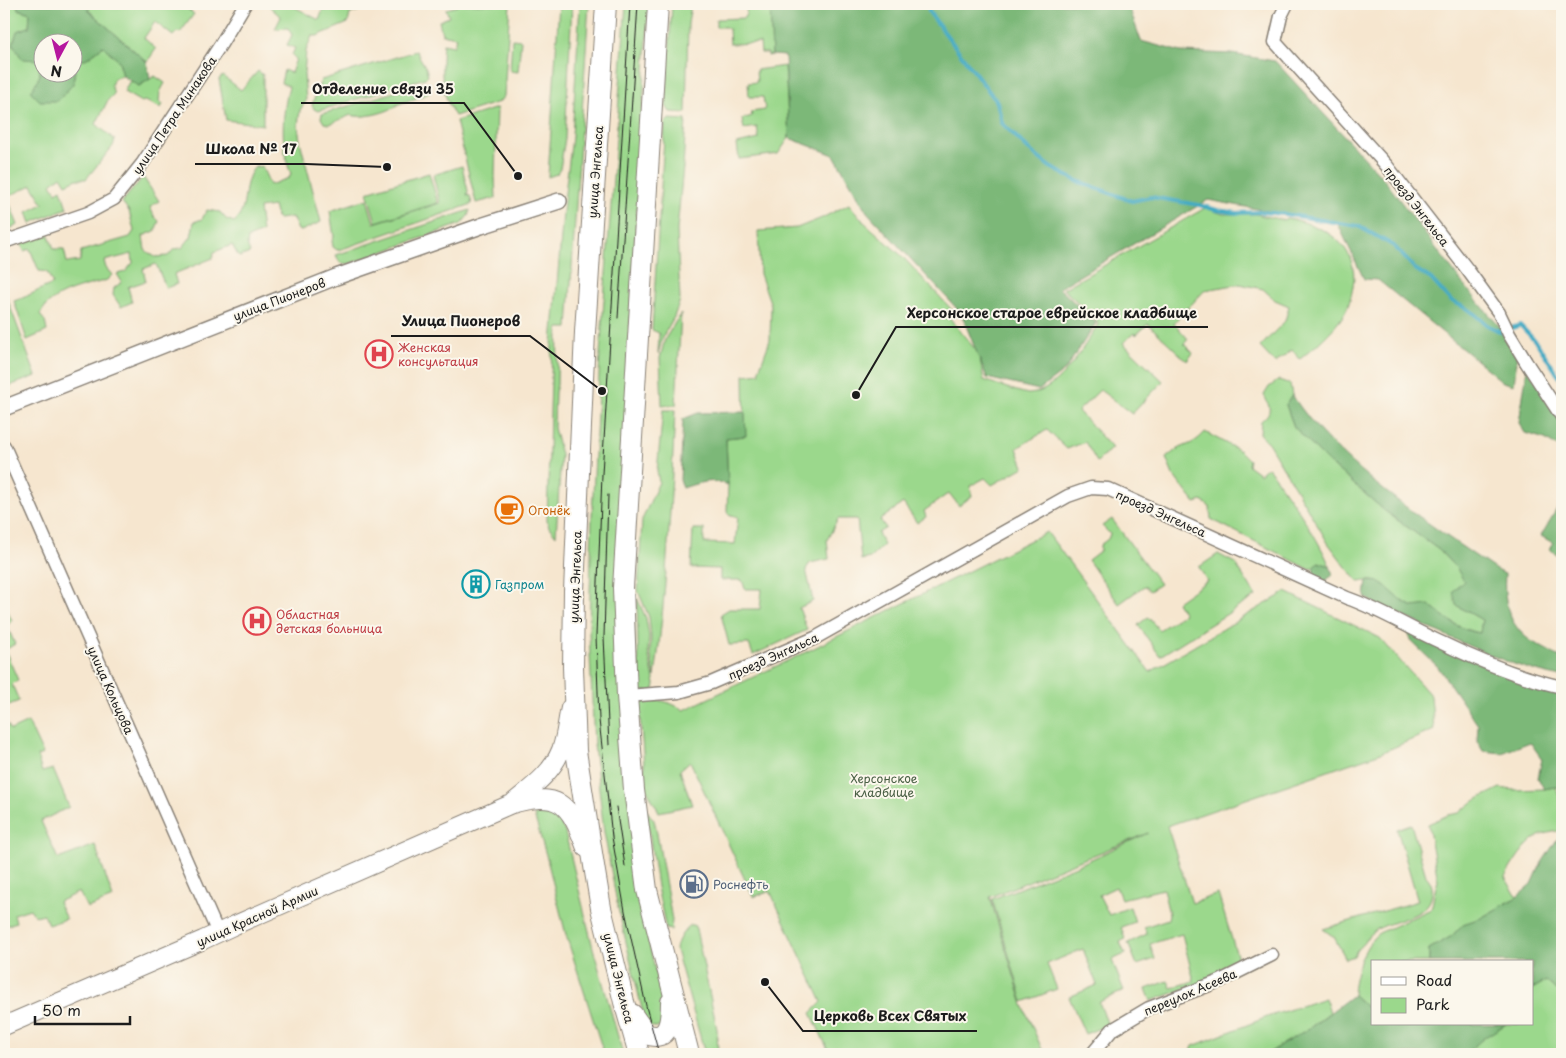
<svg xmlns="http://www.w3.org/2000/svg" width="1566" height="1058" viewBox="0 0 1566 1058" font-family="'Playpen Sans',sans-serif">
  <rect width="100%" height="100%" fill="#fbf7ec"/>
  <filter id="ink" filterUnits="userSpaceOnUse"><feTurbulence type="fractalNoise" baseFrequency=".02" numOctaves="2"/><feDisplacementMap in="SourceGraphic" scale="10" xChannelSelector="R" yChannelSelector="G"/><feConvolveMatrix kernelMatrix="1 2 1 2 8 2 1 2 1" color-interpolation-filters="sRGB"/></filter>
  <filter id="wash" filterUnits="userSpaceOnUse"><feTurbulence type="fractalNoise" baseFrequency=".0096" numOctaves="4" result="noise"/><feDisplacementMap in="SourceGraphic" scale="20" xChannelSelector="R" yChannelSelector="G"/><feGaussianBlur stdDeviation="1.12" result="paint"/><feColorMatrix in="noise" values="0 0 0 0 0 0 0 0 0 0 0 0 0 0 0 0 0 1.4 0 .05"/><feComposite in="paint" operator="in"/></filter>
  <g filter="url(#wash)">
    <rect width="100%" height="100%" fill="#f6e6cf"/>
    <path fill="#9bd88c" stroke="#5c7a54" d="M4,4H17L18,9L30,13L29,27L18,31L38,60L40,75L73,84L76,63L89,57L103,46L119,61L123,76L114,78L111,85L114,94L108,100L96,124L115,140L113,146L86,179H77L66,184L61,176L51,184L56,192L61,189L67,208L31,223L27,212L43,204L32,185L7,197L18,225L4,231V143L7,139L4,137Z
      M93,4H181L194,14L180,33L177,32L173,36L155,22L144,38L156,49L147,62L88,10Z
      M271,4H289L319,20L323,10H327L328,8L321,4H377L350,14L348,23L317,36H312L306,51L304,74L306,101L300,110L298,125L300,141L321,222L301,231L298,230L292,217L280,219L277,218L274,206L259,208L262,232L248,238L247,245L250,253L239,257L232,245L214,252L213,258L174,274L177,284L166,288L156,264L143,269L146,281L128,287L132,302L121,307L113,295L114,288L122,282L117,274L125,272L133,263L132,254L104,261L106,268L112,275L107,280C85,287 50,292 40,315L45,321L47,331L27,340L14,301C28,297 39,289 53,284L47,272L39,271L30,249L24,251L21,242L48,233L54,249H64L67,263L80,261L81,251L130,237L134,231L129,211L122,202L143,177L159,201L150,207L154,216L159,221L155,231L143,236L145,250L155,257L168,256L174,249L182,248L191,237L194,222L202,219L207,210L220,212L226,219L234,222C250,209 240,184 255,167L262,166L270,185L289,178L291,174C280,147 282,114 289,86L281,83L284,70L291,73L296,59L292,55L295,48L287,45L292,35L288,28L275,29L281,17L269,6Z
      M457,4H510L504,96L499,102L455,116C440,92 441,72 443,44L454,46L456,37L442,34L439,21L449,17L446,9L457,6Z
      M559,4H572L565,138L560,169L557,174L548,177Z
      M580,4H589L568,328H558L557,385L555,392L554,428L561,455L556,536L549,527L547,521L552,344L564,201L572,137Z
      M626,4H649L628,357L640,903L665,1015L663,1028L646,1026L618,908L604,832L594,745L589,632L592,516L600,354Z
      M672,4H691L688,24L686,113L670,112L666,106Z
      M747,4H770L772,55L768,56V53H761L760,43L730,44L729,29L725,27H716V19L744,18L746,14Z
      M512,39L521,40L518,72L510,71Z
      M416,51L426,68L428,76L425,78L318,111L314,109L312,105L321,80Z
      M785,66L789,138L778,154L739,159L737,144L759,139L757,127L744,129L742,119L752,116L751,112L765,110L763,97H749L748,83L757,82L756,70Z
      M258,71L263,75V125L226,120L219,79L223,76L241,90Z
      M155,76L165,83L160,92L159,102L163,104L161,108L145,101L141,102L124,92L130,80L139,86Z
      M427,82L430,85L429,93C419,98 409,100 399,104C394,106 397,106 393,108C384,113 360,119 351,115L330,124L324,123L321,118L322,114Z
      M497,108L495,176L496,198L476,203L456,121Z
      M669,119L686,120L683,167L677,230L680,300L674,317L663,336L658,354L659,333L652,330L665,123Z
      M462,166L468,191L467,195L470,196L472,204L342,249L337,250L333,247L332,241L334,237L330,211L367,199L374,223L440,203L433,175Z
      M429,173L438,203L376,222L367,192Z
      M849,204L864,222L902,256L954,312L948,316L979,354L984,380C992,383 1024,394 1029,394C1059,392 1083,348 1098,324L1091,314L1063,289L1205,208L1223,214H1255L1283,220L1287,218C1323,225 1360,244 1353,287C1351,296 1349,307 1343,316C1332,332 1315,347 1300,359L1292,350L1275,363L1260,347L1285,321L1289,306L1275,300L1263,289L1240,284L1205,290L1174,323L1188,339L1184,344L1193,353L1187,361L1148,324L1136,335L1134,333L1123,343L1163,381L1132,414L1100,390L1078,411L1112,448L1097,462L1085,442L1067,449L1047,430L1017,448L1024,467L992,485L985,478L970,486L972,496L959,506L949,493L924,511L926,517L917,523L903,503L880,520L886,528L878,533L884,545L870,558L861,560L857,519H838L827,540L829,559L810,563L806,569L813,601L799,608L807,630L753,655L749,644L729,645L721,614L729,609H760L762,589H745L742,580H720V569L691,568L693,529H704V543L735,544L738,517L728,514L727,511L728,485L726,438L745,436L744,375L760,373L759,370L770,340L771,305L760,274L758,231L797,228L822,218Z
      M470,210L468,216L461,224L348,264L340,263L336,255Z
      M4,290L36,376L4,388Z
      M681,313L676,405H662L660,358L665,339Z
      M1279,380L1290,384L1292,395L1286,405L1294,427L1326,460L1385,511L1439,550L1457,569L1465,581L1456,605L1482,620L1480,633C1457,629 1447,619 1429,605C1424,606 1417,608 1412,606C1389,601 1391,575 1359,582L1346,567L1328,543L1269,444L1260,434L1261,421C1273,411 1270,408 1264,395L1269,387Z
      M663,410H675C671,499 667,588 655,677L650,652L651,637L649,617L638,591L642,520L659,482L657,471Z
      M1205,432L1240,451L1249,460L1248,465L1260,474L1268,467C1290,499 1314,530 1330,566L1319,562L1313,568L1309,569L1211,519L1210,507L1202,501L1195,503L1173,475L1166,458C1170,455 1175,450 1180,448C1192,443 1196,442 1205,432Z
      M1112,519L1160,584L1150,591L1144,586L1119,604L1088,560L1100,551V545L1108,539L1110,534L1102,526Z
      M1047,532L1150,672L1286,592L1380,638L1431,696L1434,730L1381,753L1167,826L1192,903L1218,894L1240,965L1207,981L1151,1001L1146,989L1168,981L1171,988L1194,981L1182,934L1150,944L1155,959L1137,965L1128,943L1147,934L1144,927L1168,919L1169,914L1163,889L1121,899L1116,887L1099,895L1109,915L1130,907L1135,922L1121,927L1125,939L1120,942L1125,954L1112,960L1124,991L1099,1002L1108,1025L1085,1034L1069,997L1097,985L1083,949L1047,964L1057,989L1023,1002L992,899L1074,867L1148,833L990,897L1023,1005L1044,1054H830L811,1013L822,1002L770,891L753,897L690,761L680,770L692,805L659,812L646,788L639,704C658,697 667,701 684,710L808,651Z
      M1218,554L1235,563L1256,596L1160,656L1138,625L1148,617L1159,630L1184,614L1177,602L1207,581L1199,567Z
      M637,598L646,618L649,636L648,652L655,684L654,690L639,692Z
      M7,611L12,620L7,626L15,644L5,650L18,680L12,684L19,701L4,707V612Z
      M4,722H6L11,730L28,722L43,754L37,756L42,772L53,769L69,807L41,821L58,859L95,845L113,898L87,908L79,892L58,902L66,919L48,925L44,914L35,916L30,909L14,914L16,922L4,927Z
      M1556,787L1562,806V830C1555,832 1545,833 1539,836C1524,844 1513,864 1505,877L1517,897L1481,918L1463,924L1452,936L1429,949V962H1372V1012L1353,995C1353,977 1364,943 1379,933L1431,909C1434,899 1434,890 1438,881L1428,824L1448,815L1459,813L1474,801L1500,788L1514,790L1544,789Z
      M646,810L654,820L656,828L672,920L671,930L666,929L657,887Z
      M542,813C557,815 559,819 565,832L593,948L623,1054H604L566,935L546,855L534,815Z
      M1411,824L1426,876C1431,881 1433,887 1432,894C1429,920 1385,919 1369,935C1368,936 1366,940 1365,941C1359,949 1358,946 1354,956L1346,959L1334,937L1323,929L1418,901L1397,829Z
      M691,925H694L696,929L717,1029L718,1054H705L676,950C676,942 684,929 691,925Z
      M1546,981L1562,995V1054H1465L1483,1038L1506,1024H1532V989Z
      M1325,998L1330,1012L1311,1027L1267,1054H1190L1193,1046L1270,1016Z"/>
    <path fill="#7cb878" stroke="#4c6a4a" fill-rule="evenodd" d="M17,4H93L88,10L147,62L150,79L139,86L123,76L119,61L103,46L89,57L76,63L73,84L58,101H40L31,92L40,75L38,60L22,59L13,44L17,31L29,27L30,13L18,9ZM72,42V72H42V42Z
      M770,4H1128L1141,41L1181,52L1232,54L1275,61L1383,178L1463,284L1518,348L1514,385L1503,382L1378,280L1364,279L1338,224L1208,200L1059,288L1096,323L1065,370L1039,390L987,378L961,313L867,212L834,155L789,138L785,56L772,55Z
      M1527,369L1562,415V450L1545,439L1525,433L1519,423Z
      M1292,395C1338,466 1427,522 1496,570L1505,574C1503,600 1508,625 1531,641C1541,647 1552,652 1562,659V677C1501,666 1439,630 1381,607L1365,597L1367,581L1381,582L1402,601L1413,607L1429,605C1445,617 1459,631 1480,633L1482,620L1456,605L1453,591L1464,581L1457,569L1439,550L1385,511L1326,460L1294,427L1286,405Z
      M745,412L746,436L726,438L728,485C713,478 698,483 683,488L680,480L683,419L698,413Z
      M1562,500V557L1550,550L1553,543L1541,536Z
      M1318,562L1330,566L1333,575L1325,581L1315,577L1313,568Z
      M1408,628L1496,671L1531,686L1549,685L1562,690V789L1556,787L1544,789L1538,778L1542,759L1530,742L1502,753L1483,751L1477,741L1478,725L1438,667L1410,640Z
      M1562,836V995L1546,981L1532,989V962H1429V949L1452,936L1463,924L1481,918L1517,897L1532,884L1541,864L1558,838Z
      M1353,995L1372,1012V1024H1506L1485,1037L1465,1054H1267L1311,1027Z"/>
    <g fill="none" stroke-linecap="round" stroke-linejoin="round">
      <path stroke="#44abc4" stroke-width="4" d="M929,4V12L997,102L1002,123L1028,149L1050,167L1077,181L1132,201L1151,197L1199,205L1217,210L1237,213L1262,212L1284,214L1358,226L1394,246L1415,269L1431,279L1450,300L1471,311L1487,325L1501,332L1520,325L1537,343L1562,381"/>
    </g>
  </g>
  <g filter="url(#ink)">
    <g fill="none" stroke-linecap="round" stroke-linejoin="round">
      <g stroke="#898176" stroke-width="15">
        <path id="minor" d="M1287,4L1281,16L1275,42L1387,166L1467,269L1499,313L1509,334L1526,362L1562,417
          M4,242L88,213L114,199L142,164L221,44L245,4
          M4,446L218,933
          M627,696L679,692L711,683L815,638L1068,496L1091,488L1108,489L1347,598C1379,609 1409,628 1440,642C1479,661 1520,678 1562,687
          M1092,1054L1112,1030L1149,1008L1220,981L1272,955"/>
      </g>
      <g stroke="#898176" stroke-width="18">
        <path id="tertiary" d="M4,408L336,277L481,226L559,201"/>
      </g>
      <g stroke="#898176" stroke-width="20">
        <path id="secondary" d="M514,802C532,787 552,773 561,750C566,737 567,721 570,708
          M4,1026L203,940L235,925L509,805C559,790 569,802 586,848"/>
      </g>
      <g stroke="#898176" stroke-width="22">
        <path id="primary" d="M606,4L585,332L574,591L573,667L576,751L595,872L601,908L624,1002L639,1054
          M658,4L623,588L627,696L634,790L647,890L689,1054
          M632,1014L646,1034C670,1043 671,1019 671,1002"/>
      </g>
      <use href="#minor" stroke="#fff" stroke-width="12"/>
      <use href="#tertiary" stroke="#fff" stroke-width="15"/>
      <use href="#secondary" stroke="#fff" stroke-width="18"/>
      <use href="#primary" stroke="#fff" stroke-width="20"/>
      <path stroke="#1c1c1c" stroke-width="1" d="M630,4L602,474L596,636L599,720L612,837L625,911L647,1010L659,1054
        M618,318L638,4
        M608,495L604,637L609,745
        M616,807L625,866"/>
    </g>
  </g>
  <defs>
    <g id="hospital-ring" transform="scale(1.4375)"><circle r="9.5" fill="#fbf7ec" stroke="#e0444e" stroke-width="1.5"/><path d="M-5-5h3v3.5h4V-5h3V5h-3V1.5h-4V5h-3Z" fill="#e0444e"/></g>
    <g id="cafe-ring" transform="scale(1.4375)"><circle r="9.5" fill="#fbf7ec" stroke="#e8710a" stroke-width="1.5"/><path d="M-5.5-4.5H6V0H3Q3 3.5 0 3.5H-2.5Q-5.5 3.5-5.5 0ZM3-3.2v2h1.7v-2ZM-6 4.5H4V6H-6Z" fill="#e8710a"/></g>
    <g id="building-ring" transform="scale(1.4375)"><circle r="9.5" fill="#fbf7ec" stroke="#0f9aa8" stroke-width="1.5"/><path d="M-4-6H4V6H1V3H-1V6H-4ZM-2.5-4.3h1.7v1.8h-1.7ZM.8-4.3h1.7v1.8H.8ZM-2.5-1h1.7V.8h-1.7ZM.8-1h1.7V.8H.8Z" fill="#0f9aa8"/></g>
    <g id="fuel-ring" transform="scale(1.4375)"><circle r="9.5" fill="#fbf7ec" stroke="#5c6f8a" stroke-width="1.5"/><path d="M-5.5-6h7V0h2V4h1.3V-2.5L3-4.5l.8-.8L6-3V5H2.5V1h-1V6h-7ZM-4.2-4.7v3.2H.2V-4.7Z" fill="#5c6f8a"/></g>
  </defs>
  <g fill-rule="evenodd">
    <use href="#hospital-ring" x="379" y="354"/>
    <use href="#cafe-ring" x="509" y="510"/>
    <use href="#building-ring" x="476" y="584"/>
    <use href="#hospital-ring" x="257" y="621"/>
    <use href="#fuel-ring" x="694" y="884"/>
  </g>
  <g text-anchor="middle" dominant-baseline="central" stroke-width="4" stroke-linejoin="round" paint-order="stroke">
    <g font-size="12" fill="#1c1c1c" stroke="#fbf7ec">
      <text transform="translate(174 115) rotate(-56)">улица Петра Минакова</text>
      <text transform="translate(595 172) rotate(-86)">улица Энгельса</text>
      <text transform="translate(1417 206) rotate(52)">проезд Энгельса</text>
      <text transform="translate(279 299) rotate(-21)">улица Пионеров</text>
      <text transform="translate(1161 513) rotate(24)">проезд Энгельса</text>
      <text transform="translate(575 577) rotate(-88)">улица Энгельса</text>
      <text transform="translate(773 656) rotate(-24)">проезд Энгельса</text>
      <text transform="translate(111 690) rotate(66)">улица Кольцова</text>
      <text transform="translate(257 916) rotate(-24)">улица Красной Армии</text>
      <text transform="translate(619 978) rotate(76)">улица Энгельса</text>
      <text transform="translate(1190 992) rotate(-23)">переулок Асеева</text>
    </g>
    <g font-size="12" fill="#be3a42" stroke="#fbf7ec" text-anchor="start">
      <text x="398" y="347">Женская<tspan x="398" dy="14">консультация</tspan></text>
      <text x="276" y="614">Областная<tspan x="276" dy="14">детская больница</tspan></text>
    </g>
    <g font-size="12" fill="#c56008" stroke="#fbf7ec" text-anchor="start">
      <text x="528" y="510">Огонёк</text>
    </g>
    <g font-size="12" fill="#0d838f" stroke="#fbf7ec" text-anchor="start">
      <text x="495" y="584">Газпром</text>
    </g>
    <g font-size="12" fill="#485e43" stroke="#fbf7ec">
      <text x="884" y="778">Херсонское<tspan x="884" dy="14">кладбище</tspan></text>
    </g>
    <g font-size="12" fill="#4e5e75" stroke="#fbf7ec" text-anchor="start">
      <text x="713" y="884">Роснефть</text>
    </g>
  </g>
  <path fill="none" stroke="#1c1c1c" stroke-width="2" d="M518 176L464 103H301M387 167L306 164H195M856 395L896 327H1208M602 391L530 336H391M765 982L803 1031H977"/>
  <g fill="#1c1c1c" stroke="#fbf7ec" stroke-width="2">
    <circle cx="518" cy="176" r="5"/>
    <circle cx="387" cy="167" r="5"/>
    <circle cx="856" cy="395" r="5"/>
    <circle cx="602" cy="391" r="5"/>
    <circle cx="765" cy="982" r="5"/>
  </g>
  <g font-size="14" text-anchor="middle" font-weight="bold" fill="#1c1c1c" stroke="#fbf7ec" stroke-width="4" stroke-linejoin="round" paint-order="stroke">
    <text x="383" y="94">Отделение связи 35</text>
    <text x="251" y="154">Школа № 17</text>
    <text x="1052" y="318">Херсонское старое еврейское кладбище</text>
    <text x="461" y="326">Улица Пионеров</text>
    <text x="890" y="1021">Церковь Всех Святых</text>
  </g>
  <rect width="1566" height="1058" fill="none" stroke="#fbf7ec" stroke-width="20"/>
  <rect x="1371" y="960" width="162" height="65" fill="#fbf7ec" stroke="#a29f99"/>
  <rect x="1381" y="977" width="25" height="8" fill="#ffffff" stroke="#a29f99"/>
  <text x="1416" y="986" font-size="15" fill="#1c1c1c">Road</text>
  <rect x="1381" y="998" width="25" height="15" fill="#9bd88c" stroke="#a29f99"/>
  <text x="1416" y="1010" font-size="15" fill="#1c1c1c">Park</text>
  <g transform="translate(58 58) rotate(187)"><circle r="24" fill="#fbf7ec" stroke="#a29f99"/>
  <path d="M0-4L9 19L0 12L-9 19Z" fill="#b5179e"/>
  <text y="-8" font-size="14" font-weight="bold" text-anchor="middle" fill="#1c1c1c">N</text>
  </g>
  <path d="M35 1016v8h95v-8" fill="none" stroke="#1c1c1c" stroke-width="2.5"/>
  <text x="42" y="1016" font-size="15" fill="#1c1c1c" stroke="#fbf7ec" stroke-width="4" paint-order="stroke">50 m</text>
</svg>
